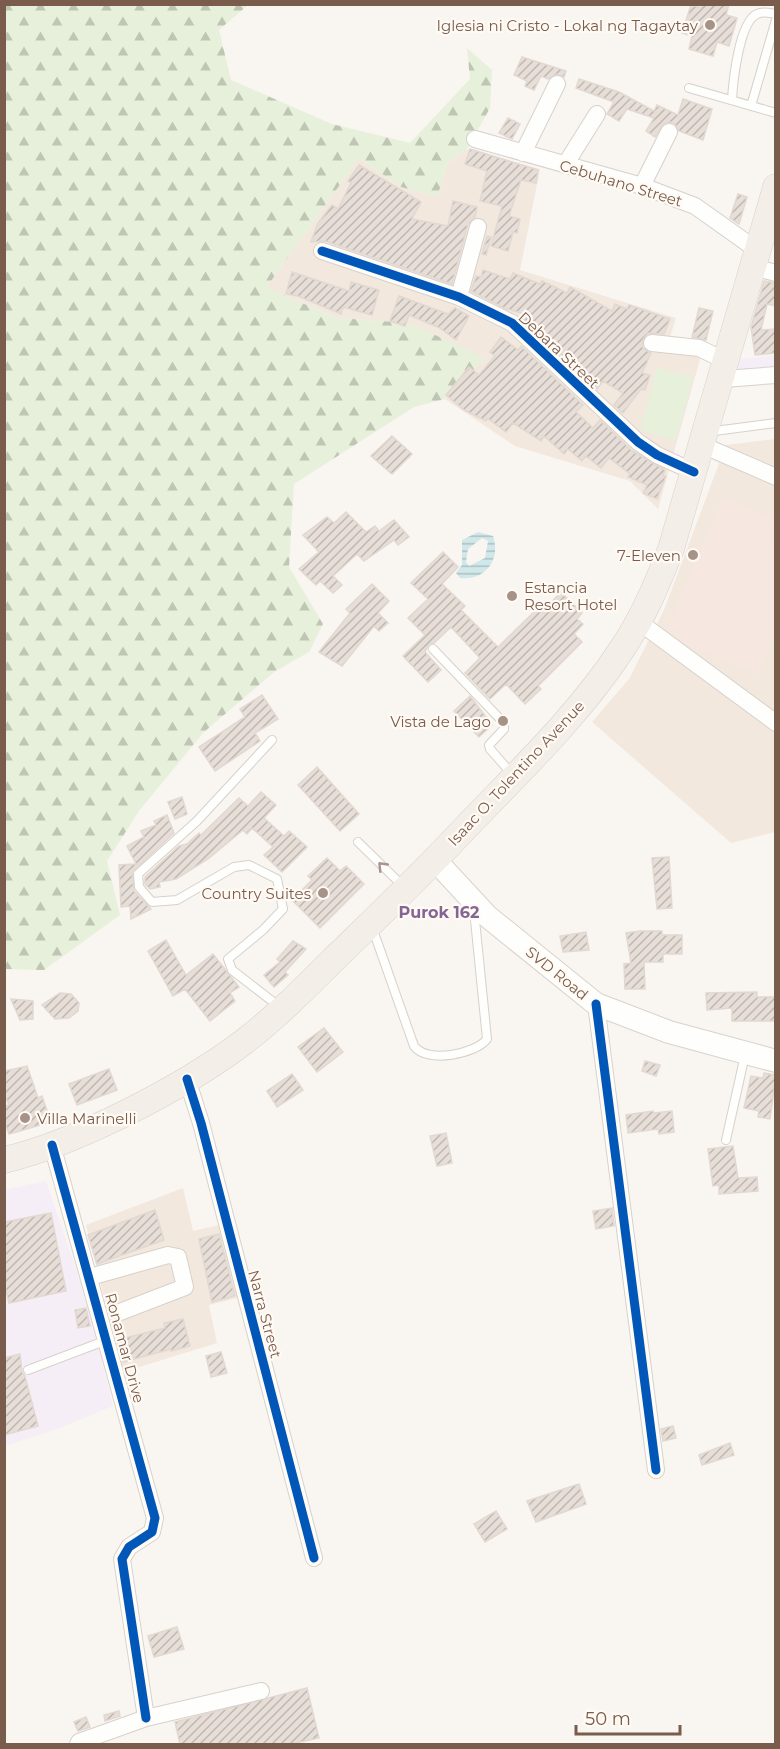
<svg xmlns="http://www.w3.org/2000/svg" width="780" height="1749" viewBox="0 0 780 1749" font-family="Montserrat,sans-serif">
  <defs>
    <pattern id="forest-firs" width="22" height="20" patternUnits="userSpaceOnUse" patternTransform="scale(1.5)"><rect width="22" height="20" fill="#e7f0db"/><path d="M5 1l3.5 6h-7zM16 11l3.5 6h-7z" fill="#c0c6b4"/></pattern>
    <pattern id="water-rules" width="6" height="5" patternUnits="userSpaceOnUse" patternTransform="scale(1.5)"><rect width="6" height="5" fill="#d0e8ea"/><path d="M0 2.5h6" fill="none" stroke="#aebfc0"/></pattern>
    <pattern id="building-hatch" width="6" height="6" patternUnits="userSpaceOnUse" patternTransform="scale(1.5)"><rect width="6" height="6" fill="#e6ded7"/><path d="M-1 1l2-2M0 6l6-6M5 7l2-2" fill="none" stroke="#bfb7b1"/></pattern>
  </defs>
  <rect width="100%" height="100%" fill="#f9f5f0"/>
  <path fill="#f2e8de" d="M467,149L540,169L520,270L676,318L670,337L704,345L658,509L630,481L515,446L445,399L484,358L409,323L338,318L266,288L359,158L401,187L437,197L448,163Z
    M775,439V832L731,843L592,722L629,679L664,610L726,445Z
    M183,1188L193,1231L228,1223L245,1296L209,1305L217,1343L123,1372L86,1225Z"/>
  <path fill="#f6e8e1" d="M724,498L775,520L769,544L775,547V632L757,674L664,635Z"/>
  <path fill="#f6eef6" d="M775,355V380L728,384L735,360Z
    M46,1181L88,1304L113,1406L60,1428L5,1446L4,1190Z"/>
  <path fill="url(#forest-firs)" d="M5,5H248L219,30L231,80L332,124L410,143L470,79L467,48L492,70L490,108L467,149L448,163L437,197L401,187L359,158L266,288L338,318L409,323L485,358L445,399L414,407L294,484L289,567L323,624L309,652L274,672L203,733L139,811L107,861L120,915L44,970L5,969Z"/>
  <path fill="#e7f0db" d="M657,368L693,377L676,440L640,430Z"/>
  <path fill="url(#water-rules)" fill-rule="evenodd" d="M478,532L493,536C501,559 486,581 460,578L456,573L462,565V540ZM482,538L488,541L485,558L469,566L466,562L468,549Z"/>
  <path fill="url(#building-hatch)" stroke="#e2d8d2" stroke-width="1.5" d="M702,4H729L726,15L737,18L729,46L717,42L713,56L689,49L692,36L682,33L691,5L701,8Z
    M522,57L566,71L564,77L557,74L548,79L541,76L534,90L525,86L527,81L514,75Z
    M579,79L619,92L654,111L657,105L678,115L683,99L712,109L703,140L679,131L674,123L669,122L663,124L655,137L646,131L654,118L627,109L619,121L607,114L614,102L576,88Z
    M508,118L520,124L512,139L499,133Z
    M470,149L538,170L536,183L521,180L509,216L520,219L517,233L513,232L508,251L491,246L502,206L480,201L487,171L465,164Z
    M359,165L421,202L412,219L448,226L453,201L477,207L475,217L468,224L452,284L325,241L311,242L318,223L332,205L338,209L351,183L348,181Z
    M738,194L747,197L739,224L730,218Z
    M487,236L491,237L486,255L482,254Z
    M483,270L510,279L513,273L540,284L542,281L567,293L570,287L612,311L615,304L627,309L629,305L670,319L664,334L648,333L642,341L643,348L651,353L642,373L650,375L645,390L641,389L623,413L614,405L623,393L603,381L597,389L522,318L525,314L504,308L471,291L476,276L481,277Z
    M292,272L349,291L351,282L379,290L372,315L343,307L341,314L298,296L286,294Z
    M764,281L776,283V306L767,304L761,330L776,329V353L755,355L751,327Z
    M399,296L448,314L455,308L469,316L456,340L440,328L409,315L405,326L390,321Z
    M699,308L713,311L706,340L692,337Z
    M501,337L518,350L521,346L583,405L576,412L593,428L600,420L632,451L665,470L663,475L666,476L657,499L643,493L647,485L628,477L630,474L609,458L601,468L586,456L582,461L568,449L564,454L544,436L541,441L513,423L506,432L487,418L486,421L464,410L446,395L469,367L479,375L495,356L490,352Z
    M392,436L412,454L392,474L371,456Z
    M346,512L366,532L375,526L379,531L394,520L409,537L398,545L394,540L364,561L357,554L333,576L342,585L333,593L320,581L316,585L299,569L319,552L303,535L327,517L334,523Z
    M443,552L458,567L442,584L465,606L461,610L498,647L538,608L542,612L561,592L582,613L577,619L583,624L574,634L582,642L538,686L541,689L525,704L506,684L490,699L465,673L480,658L451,627L434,643L429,644L425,652L441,670L428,682L403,656L425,635L408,618L428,599L411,583Z
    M372,584L389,601L378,613L388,623L379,631L374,626L342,666L319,652L350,613L346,609Z
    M262,695L278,719L255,733L260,741L215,771L199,747L245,717L240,709Z
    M470,696L492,725L479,737L454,711Z
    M317,767L359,814L340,831L298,785Z
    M261,792L276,805L264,818L284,836L289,831L307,847L282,872L264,855L273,847L252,828L247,834L243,830L208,859L176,879L159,882L160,887L150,889L145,884V877L179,846L187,844L199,833L201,835L239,798L248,806Z
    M182,797L187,814L175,819L168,802Z
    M167,815L174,833L132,872L134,891L151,909L131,919L130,906L121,907L119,865L136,864L127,846L144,837L141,831L156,825L154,821Z
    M669,857L672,908L657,909L652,858Z
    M327,858L340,871L346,866L364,884L320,928L292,900L312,880L308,876Z
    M640,931H662V935H682V954H663V962H644L645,989H625L624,964L631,963L626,933Z
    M586,932L589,950L563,952L560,936Z
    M166,940L186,975L213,954L239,987L230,993L235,1001L210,1021L185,989L173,996L148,951Z
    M293,941L306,949L285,972L288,975L274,987L264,975L280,962L277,959Z
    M757,992V997H776V1021H732V1008L707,1010L706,993Z
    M60,993L71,994L79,1003L78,1011L69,1018L55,1019L42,1005Z
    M11,999L33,1001V1019L20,1020Z
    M324,1028L343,1052L317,1072L298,1047Z
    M645,1061L660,1065L656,1076L642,1071Z
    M27,1066L38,1098L42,1096L51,1122L9,1134L4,1120V1106L9,1105L4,1094V1071Z
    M109,1069L117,1090L77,1105L69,1084Z
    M764,1073L776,1075L770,1119L758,1117L759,1111L744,1108L751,1076L763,1078Z
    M292,1074L303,1090L277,1107L267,1091Z
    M653,1111L654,1113L672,1111L674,1132L659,1134L658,1129L628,1133L626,1115Z
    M446,1133L452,1163L437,1166L430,1136Z
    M733,1146L738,1178L757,1177L758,1191L719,1194V1185L713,1186L708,1149Z
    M612,1208L614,1226L596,1229L593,1211Z
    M155,1210L164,1240L97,1264L88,1235Z
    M51,1213L66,1291L9,1303L4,1282V1222Z
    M219,1234L235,1296L212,1302L199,1239Z
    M86,1308L90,1326L78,1328L75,1310Z
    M183,1319L190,1346L171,1351V1349L123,1362L117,1340L165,1328L164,1323Z
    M221,1352L227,1373L211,1377L206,1356Z
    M20,1354L22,1372L25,1376L38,1426L4,1435V1358Z
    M673,1426L676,1438L663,1441L661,1429Z
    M730,1443L734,1455L702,1465L699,1455Z
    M579,1484L586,1504L536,1522L527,1501Z
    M496,1511L507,1529L485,1542L474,1524Z
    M177,1627L184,1649L154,1657L148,1636Z
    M307,1688L319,1738L291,1744H180L175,1722Z
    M119,1711L120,1716L105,1721L104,1715Z
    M86,1717L90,1727L78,1731L74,1722Z"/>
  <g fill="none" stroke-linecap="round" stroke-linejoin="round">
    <g stroke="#d7d1cb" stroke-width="10">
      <path id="service" d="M689,88L776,113
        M732,100C733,82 739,22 757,14C763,11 769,13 776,14
        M751,106L776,20
        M707,432L776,423
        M433,649L504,723V729L489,745L490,749L512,774
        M272,740L197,821L138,874L139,887L152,902L177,900L234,867L249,865L277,879L283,909L263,930L228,959L232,970L281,1008
        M358,842L404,887
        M372,927L414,1046C427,1064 476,1054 487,1039L474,910
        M726,1140L745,1055
        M28,1370L107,1340"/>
    </g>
    <g stroke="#d7d1cb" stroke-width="18">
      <path id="minor" d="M475,139L642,186L695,206L757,250
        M523,153L557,84
        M565,165L597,114
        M642,186L669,132
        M322,251L459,297L512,323L638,442L657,455L694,472
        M753,267L776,273
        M459,297L478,227
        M652,343L699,348L726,361
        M720,383L724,379L776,375
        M702,445L776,477
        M639,622L776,723
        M596,1004L656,1470
        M187,1079L201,1123L314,1558
        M52,1145L155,1518L152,1532L129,1547L122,1559L146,1718
        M90,1277L168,1255L178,1257L185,1287L120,1312
        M78,1744L79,1742L146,1718L261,1691"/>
    </g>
    <g stroke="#d9d2cb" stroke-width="24">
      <path id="secondary" d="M435,860L487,916L596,1004L669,1032L776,1061"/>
    </g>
    <g stroke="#dad1cc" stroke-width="27">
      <path id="primary" d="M4,1160C77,1143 186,1086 245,1041C276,1017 304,989 331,962C371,923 411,885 450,844C509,781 575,721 622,649C643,618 657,584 671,549L776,187"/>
    </g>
    <use href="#service" stroke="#fefefd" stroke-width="8"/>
    <use href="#minor" stroke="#fefefd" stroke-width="16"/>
    <use href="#secondary" stroke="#fefefd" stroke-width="22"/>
    <use href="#primary" stroke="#f3eee8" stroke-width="26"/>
    <g stroke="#fffaf3" stroke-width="13">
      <path id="cycleway" d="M322,251L459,297L512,323L638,442L657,455L694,472
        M596,1004L656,1470
        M187,1079L201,1123L314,1558
        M52,1145L155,1518L152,1532L129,1547L122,1559L146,1718"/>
    </g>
    <use href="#cycleway" stroke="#0057b8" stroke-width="9"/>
  </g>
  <defs><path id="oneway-chevron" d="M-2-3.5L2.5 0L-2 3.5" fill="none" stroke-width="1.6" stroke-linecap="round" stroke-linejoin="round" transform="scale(1.5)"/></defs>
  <use stroke="#a8958b" href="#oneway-chevron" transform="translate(382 866) rotate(-134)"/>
  <g fill="#a69286" stroke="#fffaf3" stroke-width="2">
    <circle cx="710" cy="25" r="6"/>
    <circle cx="693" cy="555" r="6"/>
    <circle cx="512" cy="596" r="6"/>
    <circle cx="503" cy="721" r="6"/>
    <circle cx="323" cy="893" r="6"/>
    <circle cx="25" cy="1118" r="6"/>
  </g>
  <g text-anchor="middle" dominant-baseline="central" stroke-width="4.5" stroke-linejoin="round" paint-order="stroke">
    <g font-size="15" fill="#7a5c4d" stroke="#fffaf3" text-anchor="end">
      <text x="698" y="25">Iglesia ni Cristo - Lokal ng Tagaytay</text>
      <text x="681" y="555">7-Eleven</text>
      <text x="524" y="587" text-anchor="start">Estancia<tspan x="524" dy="17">Resort Hotel</tspan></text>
      <text x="491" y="721">Vista de Lago</text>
      <text x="311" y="893">Country Suites</text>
      <text x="37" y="1118" text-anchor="start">Villa Marinelli</text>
    </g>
    <g font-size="15" fill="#7a5c4d" stroke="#fffaf3">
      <text transform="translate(621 183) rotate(17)">Cebuhano Street</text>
      <text transform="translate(559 350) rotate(43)">Debara Street</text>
      <text transform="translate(516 773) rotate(-47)">Isaac O. Tolentino Avenue</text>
      <text transform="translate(557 973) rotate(39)">SVD Road</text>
      <text transform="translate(265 1314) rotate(75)">Narra Street</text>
      <text transform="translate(125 1348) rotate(75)">Ronamar Drive</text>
    </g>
    <g font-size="16" font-weight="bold" fill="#846695" stroke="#fffaf3">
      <text x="439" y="912">Purok 162</text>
    </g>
  </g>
  <rect width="780" height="1749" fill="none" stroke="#7a5c4d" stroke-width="12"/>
  <path d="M576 1725v9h104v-9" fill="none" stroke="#7a5c4d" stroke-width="3"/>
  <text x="585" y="1725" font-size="18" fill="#7a5c4d" stroke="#fffaf3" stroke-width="4.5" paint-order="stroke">50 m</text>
</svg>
